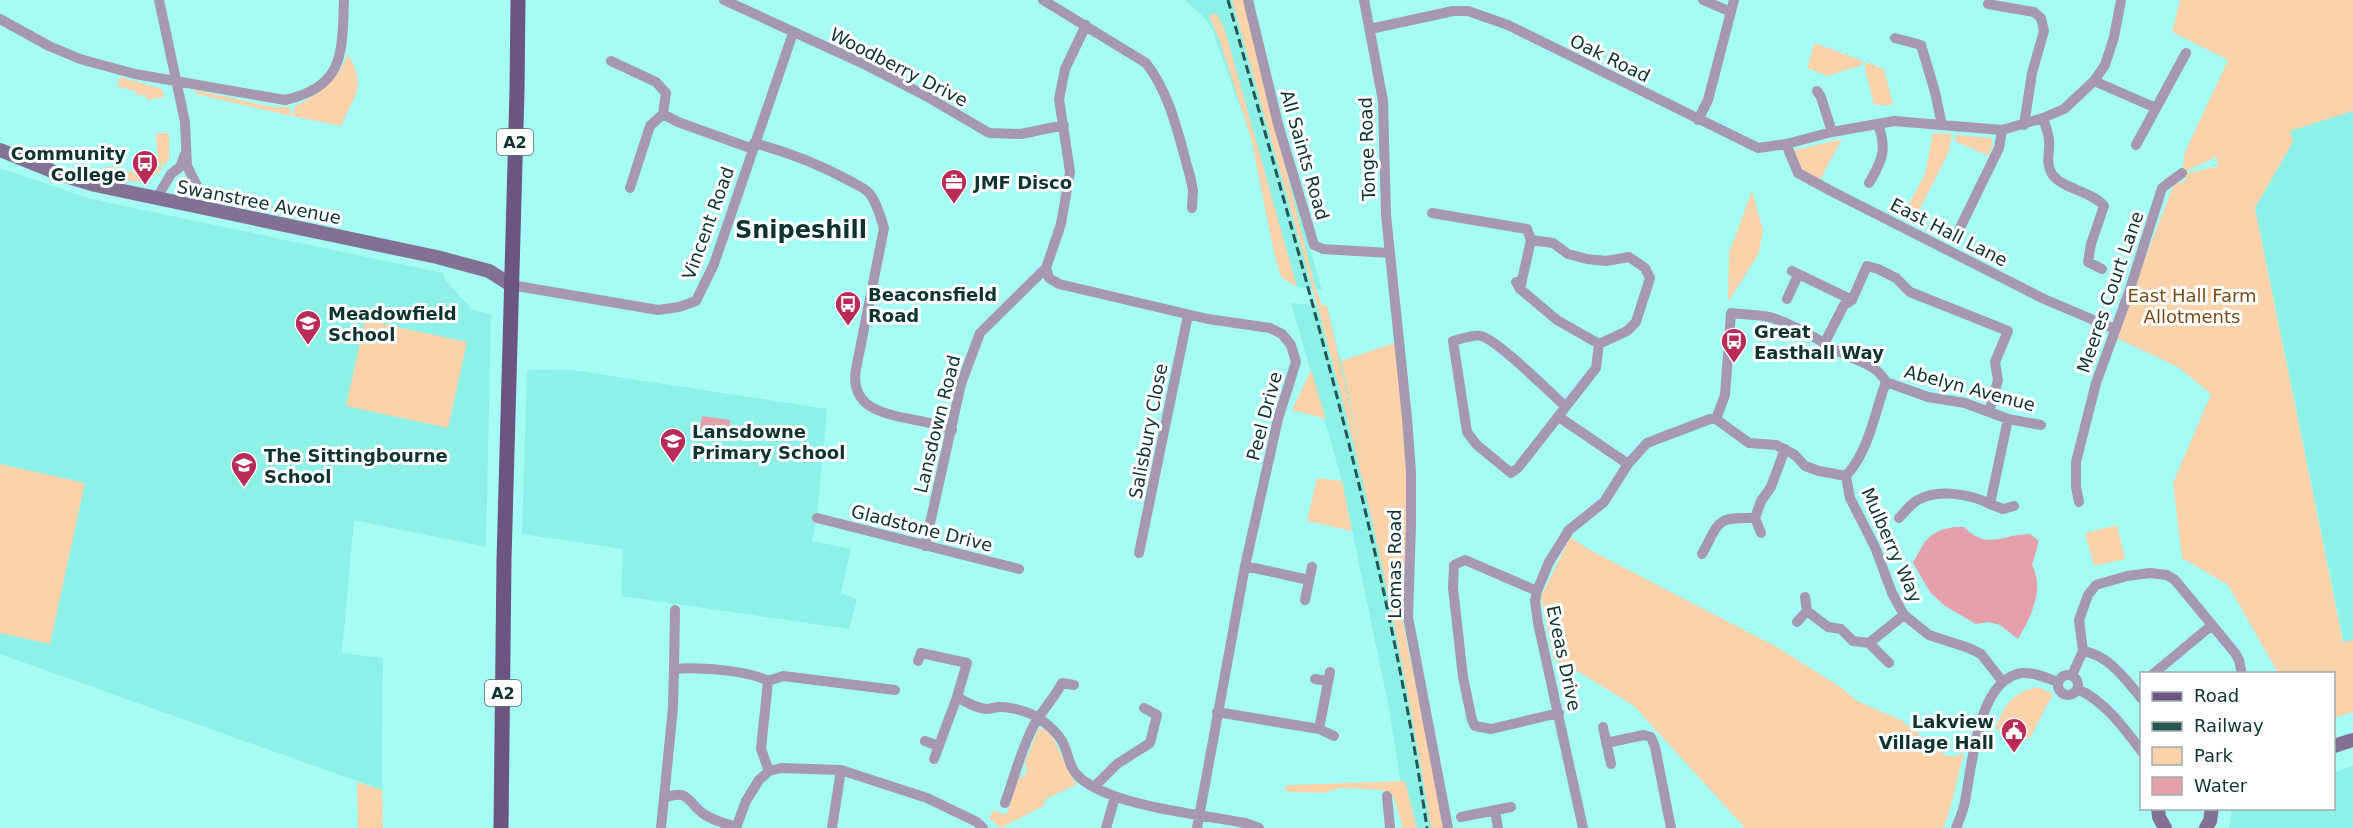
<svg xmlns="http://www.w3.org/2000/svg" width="2353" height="828" viewBox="0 0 2353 828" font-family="'DejaVu Sans',sans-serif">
  <rect width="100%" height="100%" fill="#a5fcf4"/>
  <path fill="#8ef1e8" d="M1184,0H1246L1274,128L1322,290L1297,287L1281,277L1273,248L1251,138L1212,29L1203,16Z
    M2353,110V687L2255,208L2293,142L2290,131Z
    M0,168L91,199L443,273L446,281L473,310L491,315L486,547L354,520L342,653L383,658L382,790L0,654Z
    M1291,303L1327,306L1346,380L1419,705L1439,828H1408L1389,709L1342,481Z
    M566,369L827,409L817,518L812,541L851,549L841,593L857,599L849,629L621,596L623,549L522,534L527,370Z
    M2353,766V828H2229L2232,809L2334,808V772Z"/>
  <path fill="#fad3ab" d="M1232,0H1244L1316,290L1322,305L1327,306L1364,467L1341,361L1397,342L1409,488L1402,618L1445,828H1431C1407,679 1377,530 1338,384C1305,256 1267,128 1232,0Z
    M2180,0H2353V111L2290,131L2293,142L2255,208L2343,642L2353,640V712L2334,718V674L2278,673L2228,585L2182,558L2173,483L2211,394L2178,367L2114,337L2175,182L2182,183L2186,179L2185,174L2218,166L2216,157L2182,173L2185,152L2228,60L2172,32Z
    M1211,14H1217L1225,30L1297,287L1281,277L1273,248L1251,138L1219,39L1209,16Z
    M1815,43L1863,61L1862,65L1828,76L1807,68Z
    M348,54C367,87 355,94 341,126L292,116L295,106C320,94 338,80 348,54Z
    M1866,62L1884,69L1893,105H1874L1865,69Z
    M120,77L162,89L165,97L146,100V95L137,96V92L117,86Z
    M195,90L273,107H290L291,116L196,94Z
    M156,133H169V158L166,164H158Z
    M1933,133L1952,134L1949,152L1915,218L1904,213L1925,174Z
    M1956,135L1992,138V147L1988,156L1955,141Z
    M1842,139L1820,180L1800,169L1793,154L1795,150Z
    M107,166L140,174L143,170H152V167L164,166C145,191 132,180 105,175Z
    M1752,191L1763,230L1759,253L1728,302L1729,253Z
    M365,320L467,342L448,428L346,406Z
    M1311,370L1326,419L1292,410Z
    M0,464L85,483L50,644L0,633Z
    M1317,478L1342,481L1352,531L1307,521Z
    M2117,525L2125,559L2094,566L2085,533Z
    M1570,537L1588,549L1777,647L1842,688L1857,701L1901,720L1946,756H1955L1962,753L1964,755C1956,779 1954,804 1943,828H1745L1634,706L1574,669L1554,660L1541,597Z
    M2038,687L2053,694L2030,738L1995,729C2005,704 2011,693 2038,687Z
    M1039,728L1046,730L1052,736L1076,785L1044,800L1045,805L1001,828L989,818L993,810L1005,815L1008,811L1018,779L1027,773L1025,762Z
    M1405,781L1417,828H1403L1394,798L1383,790L1339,788L1324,793L1288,792L1284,788L1289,785Z
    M357,782L382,790L383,828H358Z"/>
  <path fill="#e4a0ab" d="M702,416L730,420L729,433L700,429Z
    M1954,527H1964C1988,551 2002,534 2030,534L2039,541L2032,565C2045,589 2031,617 2018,639L2000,625L1989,622L1976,624L1945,606L1930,592L1913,563C1925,541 1927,532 1954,527Z"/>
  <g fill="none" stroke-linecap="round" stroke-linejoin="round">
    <path stroke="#a598b0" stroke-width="10" d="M159,0L185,122L187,166L197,186L194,207
      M724,0L866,65L926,96L989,133L1021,134L1064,125
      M1043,0L1146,63C1171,95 1179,138 1190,176L1193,190L1192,208
      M1248,0L1278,124L1314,245L1323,249L1389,253
      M1364,0L1383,101L1386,215L1407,418L1411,472V526L1408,617L1448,828
      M1703,0L1731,12
      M1988,4L2034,12L2041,18L2044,31L2032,73L2024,125
      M0,19L49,46L80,59L135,74L285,100C345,87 342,52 344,0
      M1370,29L1453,11H1468L1508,25L1758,148L1786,144L1832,132L1894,121L2002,130L2043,118L2064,109L2094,81L2105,65L2114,37L2121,0
      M1895,38L1921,45L1935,92L1942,125
      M611,61L656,82L666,93L663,114L678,122L753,149
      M2094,81L2156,108
      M1817,91L1821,97L1832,132
      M2043,118C2045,125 2049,134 2049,141C2050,153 2045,162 2052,174C2062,189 2092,191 2104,206L2091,244L2088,262L2102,269
      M1698,120L1708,100L1734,0
      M754,143C788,152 819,164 850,181C857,185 865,188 870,194C878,205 880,216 884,228L856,369C848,415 898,415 929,423C937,424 945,427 952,430
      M1786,144L1798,173L1833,192L2044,299L2115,329
      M2136,145L2186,53
      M1869,183C1883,160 1887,149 1878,124
      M630,188L650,126L663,114
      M156,199L171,174L180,167L185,154
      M1432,213L1527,229L1531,240L1553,243L1568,254L1587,259L1606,261L1629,257L1645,268L1650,278L1636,322L1627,331L1599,344L1596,368L1518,468L1511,473L1477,445L1467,432L1453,341C1461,339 1474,334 1481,336C1498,340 1549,392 1565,406
      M1957,234L1999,148L2002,130
      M1046,268L1049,278L1059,284L1208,319L1270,328L1282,334L1291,345L1296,362L1278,419L1245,566L1197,828
      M1792,271L1852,300
      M1516,282L1520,289L1557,320L1599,344
      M511,285L658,310L679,307L696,301L714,264L793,33
      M1520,289L1531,240
      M1787,299L1798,275
      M1825,342L1844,305L1852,300L1867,266L1878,269L1896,278L1910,292L2008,331L1995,362L1998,380L1989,412
      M1559,417L1628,464
      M1716,419L1725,395L1731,313C1745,315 1761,314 1773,318C1797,326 1815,338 1836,350C1854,361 1875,362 1886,382
      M1716,419L1749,443L1776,445L1795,455L1805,466L1819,471L1846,476
      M1846,476L1850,498L1875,547L1892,593L1904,615L1929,635L1969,648L1981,654L2003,682
      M1846,476C1870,449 1874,414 1886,382L1928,397L1965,403L2008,419L2041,425
      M2079,502L2076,487V462L2096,383L2129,292L2162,188L2182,173
      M1990,504L2003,509L2014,506
      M817,518L1019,569
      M1755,518L1761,533
      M1899,518C1904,513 1910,505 1916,501C1937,488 1970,494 1990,504L2008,419
      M925,546L961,384L980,333L1046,268L1061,224L1070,172L1059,99L1065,69L1086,25
      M1139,553L1188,315
      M1702,554C1720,521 1715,517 1755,518L1761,501L1771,487L1785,449
      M1245,566L1309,580
      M1537,591L1465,560L1454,565L1453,588L1463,677L1472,720L1475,726L1491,729L1559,713
      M1805,597L1807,611L1828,627L1841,629L1853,641L1869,643L1904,615
      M1305,600L1312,567
      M1797,622L1807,611
      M1869,643L1889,663
      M2083,651C2109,655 2126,680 2142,699
      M918,661L921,653L967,663L957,697
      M674,669L675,610
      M2153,674L2212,625
      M2058 685a10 10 0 1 1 20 0a10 10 0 1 1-20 0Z
      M2072,675L2083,651L2079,620L2088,595L2096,585L2127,576L2150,573L2167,575L2175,580L2235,653L2239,660L2242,674
      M1315,679L1328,681
      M768,681L783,676L895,690
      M768,681L761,749L769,771
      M2077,689C2104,700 2125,729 2142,752
      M1217,712L1319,729L1334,736
      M1603,727L1611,764
      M1319,729L1330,672
      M925,741L939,746
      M1606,743L1644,735L1651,737L1655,747L1671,828
      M934,759L957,697C966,702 975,708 986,709C991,709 995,707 1000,707C1012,707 1029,712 1039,718C1047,724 1057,732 1062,741C1069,753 1068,767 1079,777C1113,807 1200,814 1245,823L1259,828
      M1094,787L1117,764L1150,743L1157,715L1144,708
      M1387,796L1390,828
      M664,798L673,707L674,669C697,667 748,670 768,681
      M1005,803C1014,778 1021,750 1033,727C1041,711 1054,699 1062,683L1074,685
      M1495,811L1498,828
      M1461,817L1511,807
      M661,828L664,798C687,789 687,800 701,812C711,820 725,824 737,827
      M736,828L746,801L759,780L769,771L781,768L841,770L927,798L977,822L983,828
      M832,828L841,770
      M1106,828L1115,797
      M1583,828L1538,623L1535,601L1537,591L1549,562L1569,530L1604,502L1628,464L1647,443L1710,419H1716
      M1956,828C1959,821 1962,813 1964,806C1972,771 1976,679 2022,673C2035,672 2046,678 2058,682"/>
    <path stroke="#837194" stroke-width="14" d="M0,150L62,175L95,185L437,257L489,271L511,285
      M2334,746L2353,740
      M2158,808L2159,817L2165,828
      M2206,828L2210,821L2212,808"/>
    <path stroke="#6c5580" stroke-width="15" d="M501,828L504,560L517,91L518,0"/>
    <path stroke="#285551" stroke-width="3" stroke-dasharray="9 4.5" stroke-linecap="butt" d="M1228,0C1304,274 1386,546 1427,828"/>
  </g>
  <defs>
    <g id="bus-pin" transform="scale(1.35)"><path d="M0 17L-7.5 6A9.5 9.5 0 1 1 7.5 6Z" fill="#bb2b57" stroke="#fff"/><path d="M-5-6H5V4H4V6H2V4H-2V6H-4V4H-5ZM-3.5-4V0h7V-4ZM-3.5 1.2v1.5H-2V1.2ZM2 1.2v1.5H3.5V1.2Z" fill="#fff"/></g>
    <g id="office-pin" transform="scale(1.35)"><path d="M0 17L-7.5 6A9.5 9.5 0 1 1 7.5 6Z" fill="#bb2b57" stroke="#fff"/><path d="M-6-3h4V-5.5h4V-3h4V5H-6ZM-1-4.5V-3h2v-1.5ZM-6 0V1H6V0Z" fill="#fff"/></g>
    <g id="school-pin" transform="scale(1.35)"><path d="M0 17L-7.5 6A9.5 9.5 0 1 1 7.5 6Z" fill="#bb2b57" stroke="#fff"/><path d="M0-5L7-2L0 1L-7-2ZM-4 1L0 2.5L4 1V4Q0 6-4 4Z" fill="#fff"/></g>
    <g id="civic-pin" transform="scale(1.35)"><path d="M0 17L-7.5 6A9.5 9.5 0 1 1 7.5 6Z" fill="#bb2b57" stroke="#fff"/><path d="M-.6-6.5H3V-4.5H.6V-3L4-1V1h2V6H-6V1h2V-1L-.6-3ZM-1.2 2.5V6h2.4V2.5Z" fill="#fff"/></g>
  </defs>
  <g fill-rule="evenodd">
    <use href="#bus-pin" x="145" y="163"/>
    <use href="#office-pin" x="954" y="182"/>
    <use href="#bus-pin" x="848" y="304"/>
    <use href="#school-pin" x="308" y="323"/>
    <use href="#bus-pin" x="1734" y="341"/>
    <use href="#school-pin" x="673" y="441"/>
    <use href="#school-pin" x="244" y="465"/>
    <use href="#civic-pin" x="2014" y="731"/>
  </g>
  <g text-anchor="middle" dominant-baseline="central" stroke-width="6" stroke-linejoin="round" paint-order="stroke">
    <g fill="#fff" stroke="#56706e" stroke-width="1.5">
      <rect x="497" y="129" width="36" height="26" rx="4.5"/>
      <rect x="485" y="680" width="36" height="26" rx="4.5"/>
    </g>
    <g font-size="16" font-weight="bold" fill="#0e3330">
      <text x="515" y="142">A2</text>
      <text x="503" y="693">A2</text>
    </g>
    <g font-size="18" fill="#0e3330" stroke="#fff">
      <text transform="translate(1610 58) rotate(26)">Oak Road</text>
      <text transform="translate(899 67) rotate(27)">Woodberry Drive</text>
      <text transform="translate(1367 149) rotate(-92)">Tonge Road</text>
      <text transform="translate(1305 155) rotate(74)">All Saints Road</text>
      <text transform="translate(259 202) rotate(11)">Swanstree Avenue</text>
      <text transform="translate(708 223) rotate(-70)">Vincent Road</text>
      <text transform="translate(1949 232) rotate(27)">East Hall Lane</text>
      <text transform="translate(2110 292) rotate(-71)">Meeres Court Lane</text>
      <text transform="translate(1970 388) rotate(15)">Abelyn Avenue</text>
      <text transform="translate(1264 416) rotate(-75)">Peel Drive</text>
      <text transform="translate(937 424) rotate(-76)">Lansdown Road</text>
      <text transform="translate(1148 431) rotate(-79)">Salisbury Close</text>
      <text transform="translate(922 528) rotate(14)">Gladstone Drive</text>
      <text transform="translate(1892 545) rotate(66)">Mulberry Way</text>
      <text transform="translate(1394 564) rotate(-90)">Lomas Road</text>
      <text transform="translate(1564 658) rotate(78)">Eveas Drive</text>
    </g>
    <g font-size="18" font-weight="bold" fill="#0e3330" stroke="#fff" text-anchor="start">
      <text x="126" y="153" text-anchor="end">Community<tspan x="126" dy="21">College</tspan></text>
      <text x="974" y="182">JMF Disco</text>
      <text x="868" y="294">Beaconsfield<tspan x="868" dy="21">Road</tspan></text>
      <text x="328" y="313">Meadowfield<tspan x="328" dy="21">School</tspan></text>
      <text x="1754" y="331">Great<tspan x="1754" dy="21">Easthall Way</tspan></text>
      <text x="692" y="431">Lansdowne<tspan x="692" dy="21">Primary School</tspan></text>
      <text x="264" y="455">The Sittingbourne<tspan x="264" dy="21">School</tspan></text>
      <text x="1994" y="721" text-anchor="end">Lakview<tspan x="1994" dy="21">Village Hall</tspan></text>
    </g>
    <g font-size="18" fill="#784d15" stroke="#fff">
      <text x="2192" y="295">East Hall Farm<tspan x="2192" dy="21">Allotments</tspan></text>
    </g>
    <g font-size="24" font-weight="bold" fill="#0e3330" stroke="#fff">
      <text x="801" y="230">Snipeshill</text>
    </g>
  </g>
  <rect x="2140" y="672" width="195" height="138" fill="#ffffff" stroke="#9fadac" stroke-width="1.5"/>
  <rect x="2152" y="692" width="30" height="9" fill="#6c5580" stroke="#9fadac" stroke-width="1.5"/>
  <text x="2194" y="702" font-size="18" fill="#0e3330">Road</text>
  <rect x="2152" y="722" width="30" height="9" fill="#285551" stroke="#9fadac" stroke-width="1.5"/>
  <text x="2194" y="732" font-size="18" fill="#0e3330">Railway</text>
  <rect x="2152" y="747" width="30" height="18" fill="#fad3ab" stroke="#9fadac" stroke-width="1.5"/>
  <text x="2194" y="762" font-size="18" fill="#0e3330">Park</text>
  <rect x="2152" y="777" width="30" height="18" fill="#e4a0ab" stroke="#9fadac" stroke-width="1.5"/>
  <text x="2194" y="792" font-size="18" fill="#0e3330">Water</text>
</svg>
